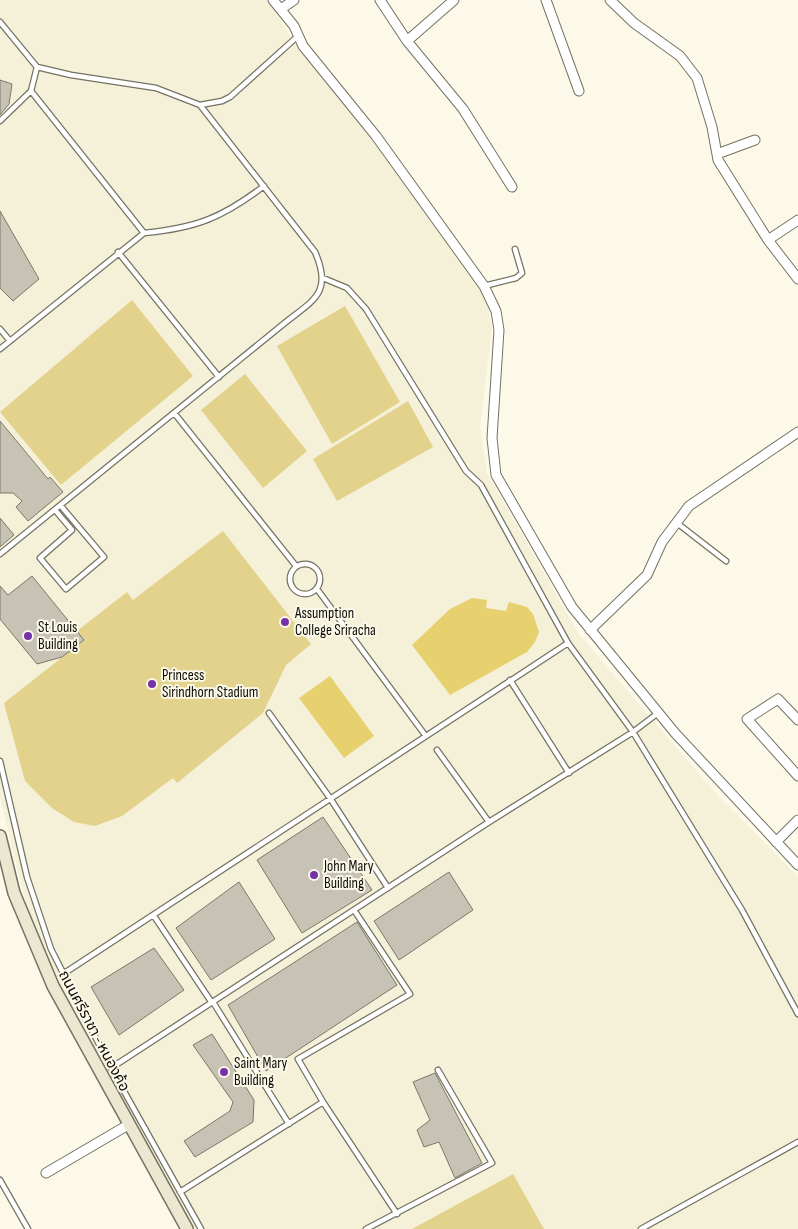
<svg xmlns="http://www.w3.org/2000/svg" width="798" height="1229" viewBox="0 0 798 1229" font-family="'Sofia Sans Condensed','Noto Sans Thai',sans-serif">
  <rect width="100%" height="100%" fill="#fcf9e9"/>
  <path fill="#f5f0d8" d="M0,0H268L295,44L367,132L478,287L488,308L492,327L480,428L487,473L578,633L713,790L798,877V1229H194L62,990L28,912L0,797Z"/>
  <path fill="#e2d28c" d="M132,300L193,376L61,485L0,412Z
    M345,306L400,402L332,444L277,346Z
    M245,374L307,451L263,488L201,410Z
    M408,401L433,447L337,501L313,459Z
    M223,531L311,644L286,665L263,713L177,783L173,778L122,816L95,826L74,822L52,808L25,781L4,703L84,640L77,631L127,592L133,600Z
    M513,1174L544,1229H412Z"/>
  <path fill="#e7d16e" d="M472,598L487,600L486,608L506,611L509,602L527,607L533,614L539,632L535,642L527,652L450,695L412,645L450,609Z
    M330,676L374,736L344,758L299,698Z"/>
  <path fill="#c7c3b4" stroke="#7b786a" d="M0,80L12,84L9,104L0,115Z
    M0,211L39,279L13,301L0,288Z
    M0,421L48,479L50,477L63,492L28,521L16,507L22,501L13,493H0Z
    M0,518L14,535L0,547Z
    M32,576L84,640L62,657L37,664L0,619V586L8,595Z
    M323,817L372,890L302,933L257,860Z
    M449,872L473,910L399,960L374,921Z
    M239,882L275,939L211,980L176,928Z
    M357,922L397,985L266,1071L228,1005Z
    M154,948L184,990L119,1035L91,987Z
    M212,1034L254,1100L253,1122L195,1157L184,1141L230,1111L233,1102L193,1045Z
    M435,1073L482,1163L455,1178L439,1142L424,1147L417,1130L430,1120L413,1082Z"/>
  <g fill="none" stroke-linecap="round" stroke-linejoin="round">
    <g stroke="#757264" stroke-width="7">
      <path id="service" d="M0,22L37,67L71,75L156,88L200,105L315,252C334,295 311,301 281,326L0,554
        M200,105L222,101L230,97L298,36
        M0,121L31,91
        M144,233C196,228 222,218 264,186
        M118,252L219,377
        M323,278L347,288L366,309L466,471L481,485L568,643L633,732L742,910L798,1014
        M484,286L516,278L522,273L515,249
        M0,329L10,341
        M0,349L144,233L31,91L37,67
        M175,414L296,566
        M55,510L72,530L40,558L66,589L104,557L61,506
        M677,523L726,561
        M290 579a15 15 0 1 1 30 0a15 15 0 1 1-30 0Z
        M317,589L425,735
        M510,680L569,773
        M269,713L330,798L388,888
        M437,750L489,822
        M0,761L27,877L51,949L111,1068L201,1229
        M354,910L410,994L298,1059L323,1102L397,1214
        M154,916L212,1003
        M63,974L568,643
        M213,1002L289,1124
        M111,1068L489,822L633,732L658,713
        M0,1180L28,1229
        M180,1192L323,1102
        M366,1229L492,1163L438,1070
        M641,1229L798,1142"/>
    </g>
    <g stroke="#757264" stroke-width="11">
      <path id="minor" d="M273,0L294,26L303,46L376,136L484,286L496,311L499,330L492,438L496,475L572,607L675,733L798,865
        M380,0L407,41L454,0
        M546,0L579,91
        M610,0L634,23L680,56L697,78L712,127L718,160L768,240L798,279
        M281,9L294,0
        M407,41L463,109L512,187
        M717,154L755,140
        M768,240L798,220
        M590,630L647,575L662,542L689,506L798,432
        M798,720L778,699L747,719L798,776
        M776,842L798,820
        M46,1173L128,1125"/>
    </g>
    <g stroke="#757264" stroke-width="14">
      <path id="secondary" d="M0,836L14,893L53,986L187,1229"/>
    </g>
    <use href="#service" stroke="#fff" stroke-width="4.5"/>
    <use href="#minor" stroke="#fff" stroke-width="9"/>
    <use href="#secondary" stroke="#ece7d1" stroke-width="11"/>
  </g>
  <g fill="#7532a6" stroke="#fcf9e9" stroke-width="2">
    <circle cx="285" cy="622" r="5"/>
    <circle cx="28" cy="636" r="5"/>
    <circle cx="152" cy="684" r="5"/>
    <circle cx="314" cy="875" r="5"/>
    <circle cx="224" cy="1072" r="5"/>
  </g>
  <g text-anchor="middle" dominant-baseline="central" stroke-width="4" stroke-linejoin="round" paint-order="stroke">
    <g font-size="15" fill="#0d0c07" stroke="#fcf9e9" text-anchor="start">
      <text x="295" y="613">Assumption<tspan x="295" dy="17">College Sriracha</tspan></text>
      <text x="38" y="627">St Louis<tspan x="38" dy="17">Building</tspan></text>
      <text x="162" y="675">Princess<tspan x="162" dy="17">Sirindhorn Stadium</tspan></text>
      <text x="324" y="866">John Mary<tspan x="324" dy="17">Building</tspan></text>
      <text x="234" y="1063">Saint Mary<tspan x="234" dy="17">Building</tspan></text>
    </g>
    <g font-size="15" fill="#0d0c07" stroke="#fcf9e9">
      <text transform="translate(94 1031) rotate(62)">ถนนศรีราชา - หนองค้อ</text>
    </g>
  </g>
</svg>
